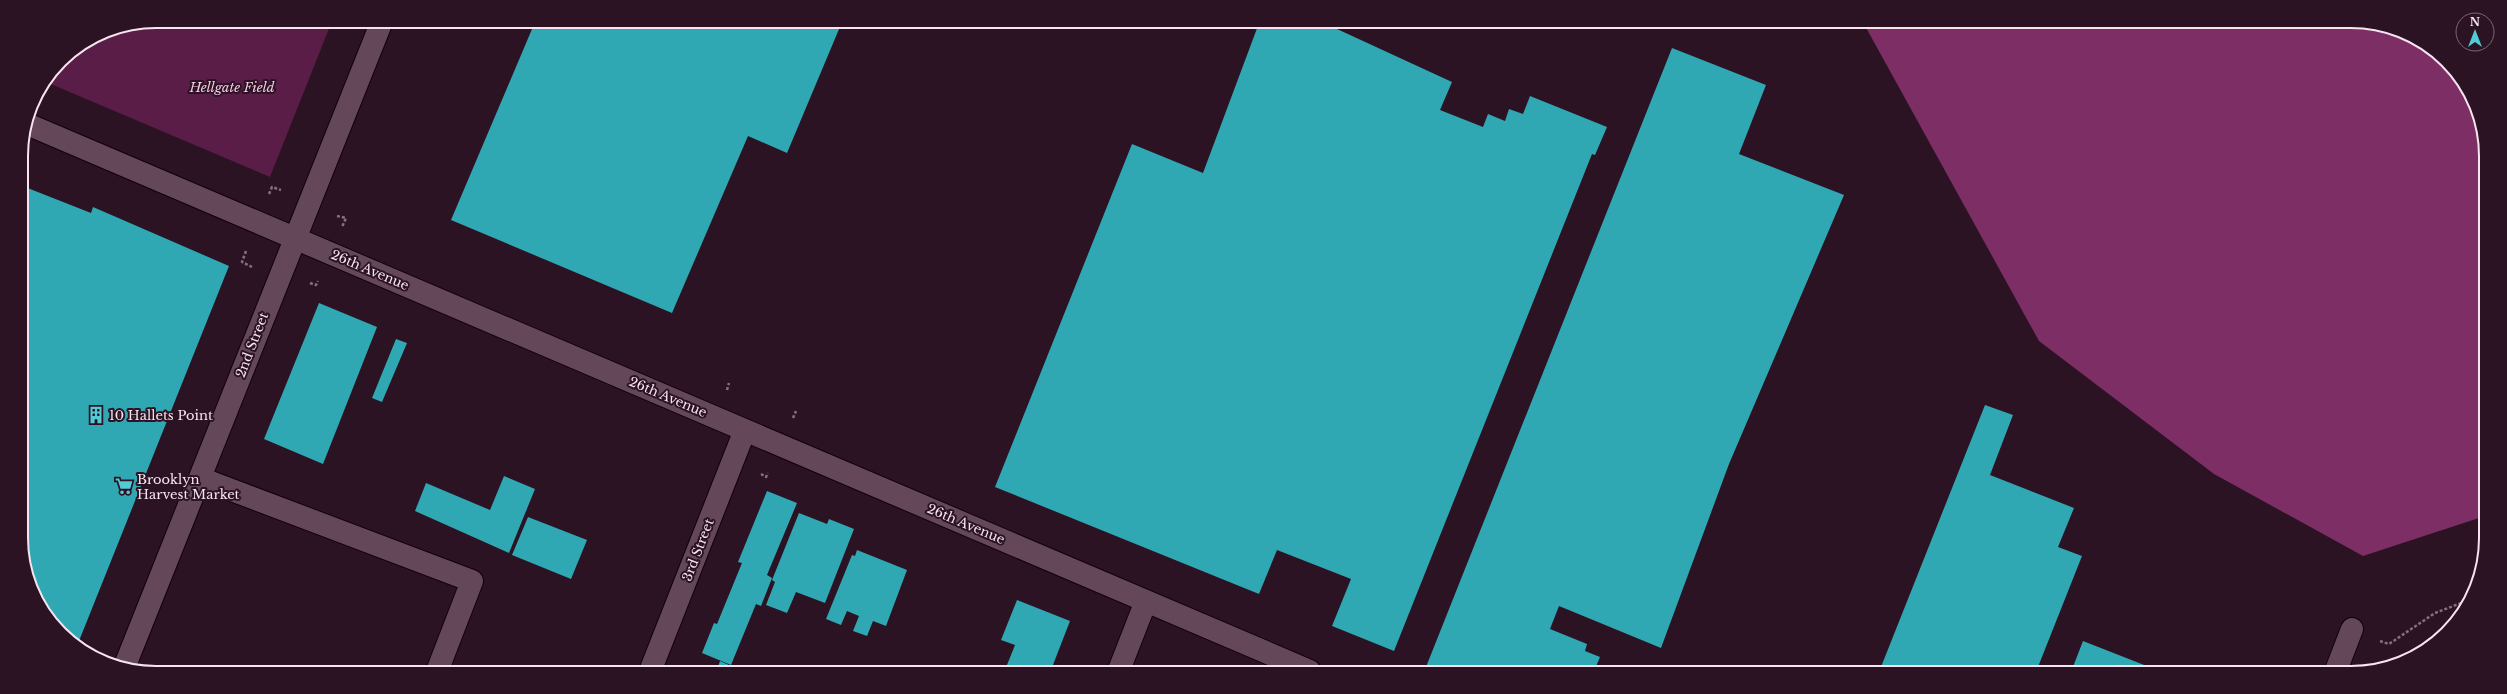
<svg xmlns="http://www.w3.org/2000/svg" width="2507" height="694" viewBox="0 0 2507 694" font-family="'Libre Baskerville',serif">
  <rect width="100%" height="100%" fill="#2b1323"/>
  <path fill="#591d47" d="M156,21H332L270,177L46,82L61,60L104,31Z"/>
  <path fill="#7d2e65" d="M1864,24L2386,26L2419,39L2452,67L2483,130L2482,517L2363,556L2214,474L2039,341Z"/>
  <path fill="#30a8b3" d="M535,22H842L787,153L748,136L672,313L451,220Z
    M1259,23H1324L1452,82L1440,110L1483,127L1488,114L1505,121L1509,109L1523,114L1530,96L1607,127L1595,155L1592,154L1394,651L1332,626L1351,579L1277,550L1259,594L995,487L1132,144L1203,173Z
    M1672,48L1766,85L1739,154L1844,195L1729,464L1661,648L1559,606L1550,629L1587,644L1585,651L1600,657L1594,671H1436L1426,667Z
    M21,177L28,180L25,187L91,213L93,207L229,266L77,646L55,627L24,564Z
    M319,303L377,327L323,464L264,439Z
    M396,339L407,343L382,402L372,398Z
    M1985,405L2013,415L1990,475L2074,508L2058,547L2082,556L2036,672H1879Z
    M504,476L535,489L509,553L415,511L426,483L490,510Z
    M767,491L797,503L767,575L772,578L761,606L756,604L731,665L702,653L714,623L717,624L742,563L738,562Z
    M799,513L827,524L829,519L854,529L825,603L796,592L787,613L766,605L775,582L772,580Z
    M528,517L587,540L571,579L512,555Z
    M857,550L907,570L886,626L873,621L867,636L853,631L859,616L847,611L841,625L826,619L852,555L855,556Z
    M1017,600L1070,621L1051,670H1005L1015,645L1001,640Z
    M2083,641L2162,672H2071Z
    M720,661L740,670H717Z"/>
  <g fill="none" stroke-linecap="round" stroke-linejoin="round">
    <g stroke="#12010c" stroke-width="24">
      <path id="minor" d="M27,124L1310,671
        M200,478L472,581L438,669
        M124,668L382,21
        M651,669L745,430
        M1119,670L1146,601
        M2335,673L2352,629"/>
    </g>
    <path stroke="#85707d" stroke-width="2.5" stroke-dasharray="3 2" stroke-linecap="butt" d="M269,194L272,187L281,190
      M337,216L346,218L342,227
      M246,251L242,262L252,267
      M310,283L316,285L318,281
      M727,390L729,383
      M793,418L796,411
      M761,474L766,477L768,473
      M2380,641L2389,644L2435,613L2469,600"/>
    <use href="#minor" stroke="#644759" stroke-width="22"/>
  </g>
  <defs>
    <g id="building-bare" transform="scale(1.38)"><path d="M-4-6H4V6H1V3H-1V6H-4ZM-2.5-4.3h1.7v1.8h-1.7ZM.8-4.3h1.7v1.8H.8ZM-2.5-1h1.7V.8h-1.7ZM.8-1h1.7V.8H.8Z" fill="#52cbd7" stroke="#2b1323" stroke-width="2.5" paint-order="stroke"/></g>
    <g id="supermarket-bare" transform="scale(1.38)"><path d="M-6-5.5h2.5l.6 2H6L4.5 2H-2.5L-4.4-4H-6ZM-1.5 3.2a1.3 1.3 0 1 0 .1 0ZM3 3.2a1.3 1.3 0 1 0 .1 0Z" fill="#52cbd7" stroke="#2b1323" stroke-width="2.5" paint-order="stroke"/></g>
  </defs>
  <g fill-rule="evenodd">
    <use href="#building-bare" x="96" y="415"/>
    <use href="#supermarket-bare" x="124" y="486"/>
  </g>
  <g text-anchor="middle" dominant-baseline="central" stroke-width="4" stroke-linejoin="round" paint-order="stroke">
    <g font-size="13" font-style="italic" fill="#f9cbe7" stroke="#2b1323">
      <text x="232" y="87">Hellgate Field</text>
    </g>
    <g font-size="13" fill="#f6e4ee" stroke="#2b1323">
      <text transform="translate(370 270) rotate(23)">26th Avenue</text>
      <text transform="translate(252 345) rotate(-69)">2nd Street</text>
      <text transform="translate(668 397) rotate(23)">26th Avenue</text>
      <text transform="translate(966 524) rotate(23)">26th Avenue</text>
      <text transform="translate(698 550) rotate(-69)">3rd Street</text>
    </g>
    <g font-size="13" fill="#f6e4ee" stroke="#2b1323" text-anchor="start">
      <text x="109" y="415">10 Hallets Point</text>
      <text x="137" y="479">Brooklyn<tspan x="137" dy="15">Harvest Market</tspan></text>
    </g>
  </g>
  <path d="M0 0H2507V694H0ZM156 28H2351A128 128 0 0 1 2479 156V538A128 128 0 0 1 2351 666H156A128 128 0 0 1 28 538V156A128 128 0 0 1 156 28Z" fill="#2b1323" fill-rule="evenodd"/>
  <path fill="none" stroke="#f6e4ee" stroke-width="2" d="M156 28H2351A128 128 0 0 1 2479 156V538A128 128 0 0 1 2351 666H156A128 128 0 0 1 28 538V156A128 128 0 0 1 156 28Z"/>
  <g transform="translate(2475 32)"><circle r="19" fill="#2b1323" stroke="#7c6774"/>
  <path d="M0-3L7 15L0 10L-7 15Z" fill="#52cbd7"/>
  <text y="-6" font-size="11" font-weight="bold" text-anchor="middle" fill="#f6e4ee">N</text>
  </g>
</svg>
